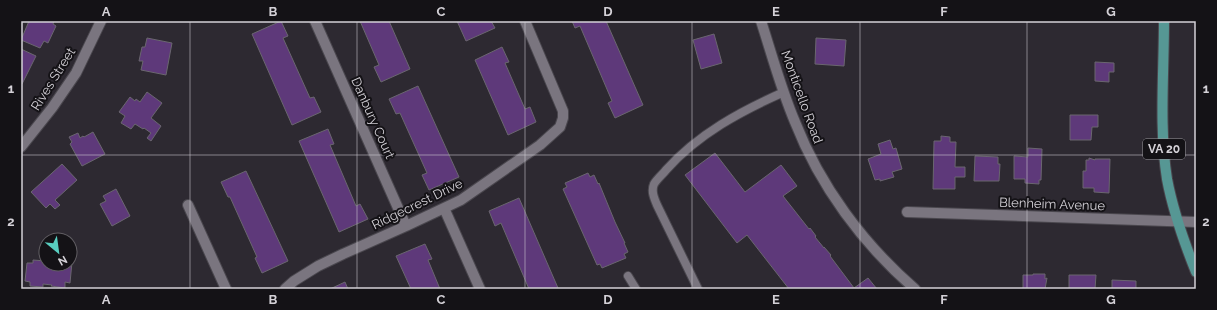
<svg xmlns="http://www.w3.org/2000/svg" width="1217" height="310" viewBox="0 0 1217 310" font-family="Raleway,sans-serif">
  <rect width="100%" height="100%" fill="#2d2931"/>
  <path fill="#5e397a" stroke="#6a666f" d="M29,21H54L53,24L56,26L48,43L44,41L40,48L21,40Z
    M281,21L288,36L283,38L310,98L314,97L321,112L292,125L252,34Z
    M360,21H389L410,69L381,82L374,67L379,65Z
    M457,21H491L495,28L466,41Z
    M572,21H606L643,105L615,118L608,103L612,101L580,26L575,28Z
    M714,34L722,63L701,69L693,40Z
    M147,38L172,43L166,75L141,70L143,61H139L142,47H145Z
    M816,38L846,40L844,66L815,64Z
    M502,47L509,62L505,63L525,109L530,107L536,122L508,135L475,60Z
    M21,49L36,56L22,84H21Z
    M1095,62L1114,63V72H1109V82L1095,81Z
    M418,86L459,177L429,190L422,175L427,173L400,113L396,114L389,99Z
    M147,92L162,103L151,118L161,126L151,141L147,138L151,133L144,128L143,129L135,124L131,129L121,123L125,116L119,112L130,97L135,101L136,99L140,102Z
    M1070,115H1098V127H1092L1091,140H1070Z
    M328,129L334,144L330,145L356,206L360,204L368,219L339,232L299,141Z
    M93,132L105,154L82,166L70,144L72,142L69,137L78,133L80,138L83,136L84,137Z
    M941,136L950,137V142H956L955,167H965V177H955V189H933L934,141H941Z
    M890,140L893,149L896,148L902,169L892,172L894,177L880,181V179L875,180L868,159L881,154L878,144Z
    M1028,148L1042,149L1041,180H1039V184L1025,183V179H1014V156L1028,157Z
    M715,153L745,192L781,165L797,186L783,196L809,229L810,228L816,236L815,237L824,248V247L831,255L830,256L854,288L868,278L877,289H789L747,235L737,243L685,175Z
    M975,156L998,157V164H1000L999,181H974Z
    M1089,158L1095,160V159H1110L1109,193L1094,192V188H1083V171H1086V160H1089Z
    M62,164L77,180L55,200L60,205L55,209L50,204L46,208L31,192Z
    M246,171L288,261L262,273L255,258L257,257L230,197H228L221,182Z
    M588,173L590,177L594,175L598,184L599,183L615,222L625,243H624L628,252L624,254L626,258L602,268L600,264L597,265L563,189L567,187L565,183Z
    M116,189L130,216L112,226L100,204L106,201L103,196Z
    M519,198L558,288L559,289H529L501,223L495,226L489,211Z
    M425,244L432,259L428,260L440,289H411L396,256Z
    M33,260L46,261V264H70V262H72L70,283L65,282V288L51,286L52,285L43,284V287L30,286V282L25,281L27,263H33Z
    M1033,274H1045V279L1047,278L1045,289H1023V275H1033Z
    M1069,275H1096L1095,289H1069Z
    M1112,280L1136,281V289H1112Z
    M345,282L348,289H330Z"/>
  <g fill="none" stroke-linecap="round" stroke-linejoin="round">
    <g stroke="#4a474e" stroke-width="10">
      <path id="service" d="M628,276L636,289
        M698,289L657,205C654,198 651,191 654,184C657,179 663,174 666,170C698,134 741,111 784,92"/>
    </g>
    <g stroke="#4a474e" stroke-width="12">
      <path id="minor" d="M315,21L406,226
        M761,21C772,55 781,89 795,122C820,186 863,244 915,289
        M21,147L52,108L76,73L101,21
        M188,205L226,289
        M444,208L480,289
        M907,212L1196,222
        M285,289L294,281L318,266L343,254L406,226L461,200L540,145L560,127L563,118V111L525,21"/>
    </g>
    <g stroke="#4a474e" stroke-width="12">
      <path id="primary" d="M1164,21C1164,72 1159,129 1167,179C1173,211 1184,242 1196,272"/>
    </g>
    <use href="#service" stroke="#7a757f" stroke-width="8"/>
    <use href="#minor" stroke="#7a757f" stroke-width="10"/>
    <use href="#primary" stroke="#569794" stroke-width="10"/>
  </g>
  <path fill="none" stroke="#d4d1d7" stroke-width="1" stroke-opacity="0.55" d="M190,21V289M357,21V289M525,21V289M692,21V289M860,21V289M1027,21V289M21,155H1196"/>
  <g text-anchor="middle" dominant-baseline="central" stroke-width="4" stroke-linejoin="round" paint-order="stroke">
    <rect fill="#141216" stroke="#9a989d" stroke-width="1" x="1143" y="139" width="42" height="20" rx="3"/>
    <g font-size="12" font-weight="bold" fill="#d4d1d7">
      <text x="1164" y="149">VA 20</text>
    </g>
    <g font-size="13" fill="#d4d1d7" stroke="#141216">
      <text transform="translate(53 79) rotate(-58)">Rives Street</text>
      <text transform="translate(802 97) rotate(70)">Monticello Road</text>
      <text transform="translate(373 118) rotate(66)">Danbury Court</text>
      <text transform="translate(417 204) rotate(-26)">Ridgecrest Drive</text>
      <text transform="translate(1052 204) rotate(2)">Blenheim Avenue</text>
    </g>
  </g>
  <rect width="1217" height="310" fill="none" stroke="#141216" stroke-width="44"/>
  <g transform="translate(58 252) rotate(151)"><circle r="19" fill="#141216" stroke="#615e63"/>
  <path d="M0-3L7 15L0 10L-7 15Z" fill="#58cec0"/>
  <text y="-6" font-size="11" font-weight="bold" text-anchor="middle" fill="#d4d1d7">N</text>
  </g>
  <rect x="22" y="22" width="1173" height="266" fill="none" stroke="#d4d1d7" stroke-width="1.5"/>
  <g font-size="13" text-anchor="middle" font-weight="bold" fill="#d4d1d7">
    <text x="106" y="16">A</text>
    <text x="273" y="16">B</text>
    <text x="441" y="16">C</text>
    <text x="608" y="16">D</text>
    <text x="776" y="16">E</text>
    <text x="944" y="16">F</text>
    <text x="1111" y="16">G</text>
    <text x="11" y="93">1</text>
    <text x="1206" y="93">1</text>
    <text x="11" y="226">2</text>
    <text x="1206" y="226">2</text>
    <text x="106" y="304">A</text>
    <text x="273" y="304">B</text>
    <text x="441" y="304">C</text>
    <text x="608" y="304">D</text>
    <text x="776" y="304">E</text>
    <text x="944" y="304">F</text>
    <text x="1111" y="304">G</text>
  </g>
</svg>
